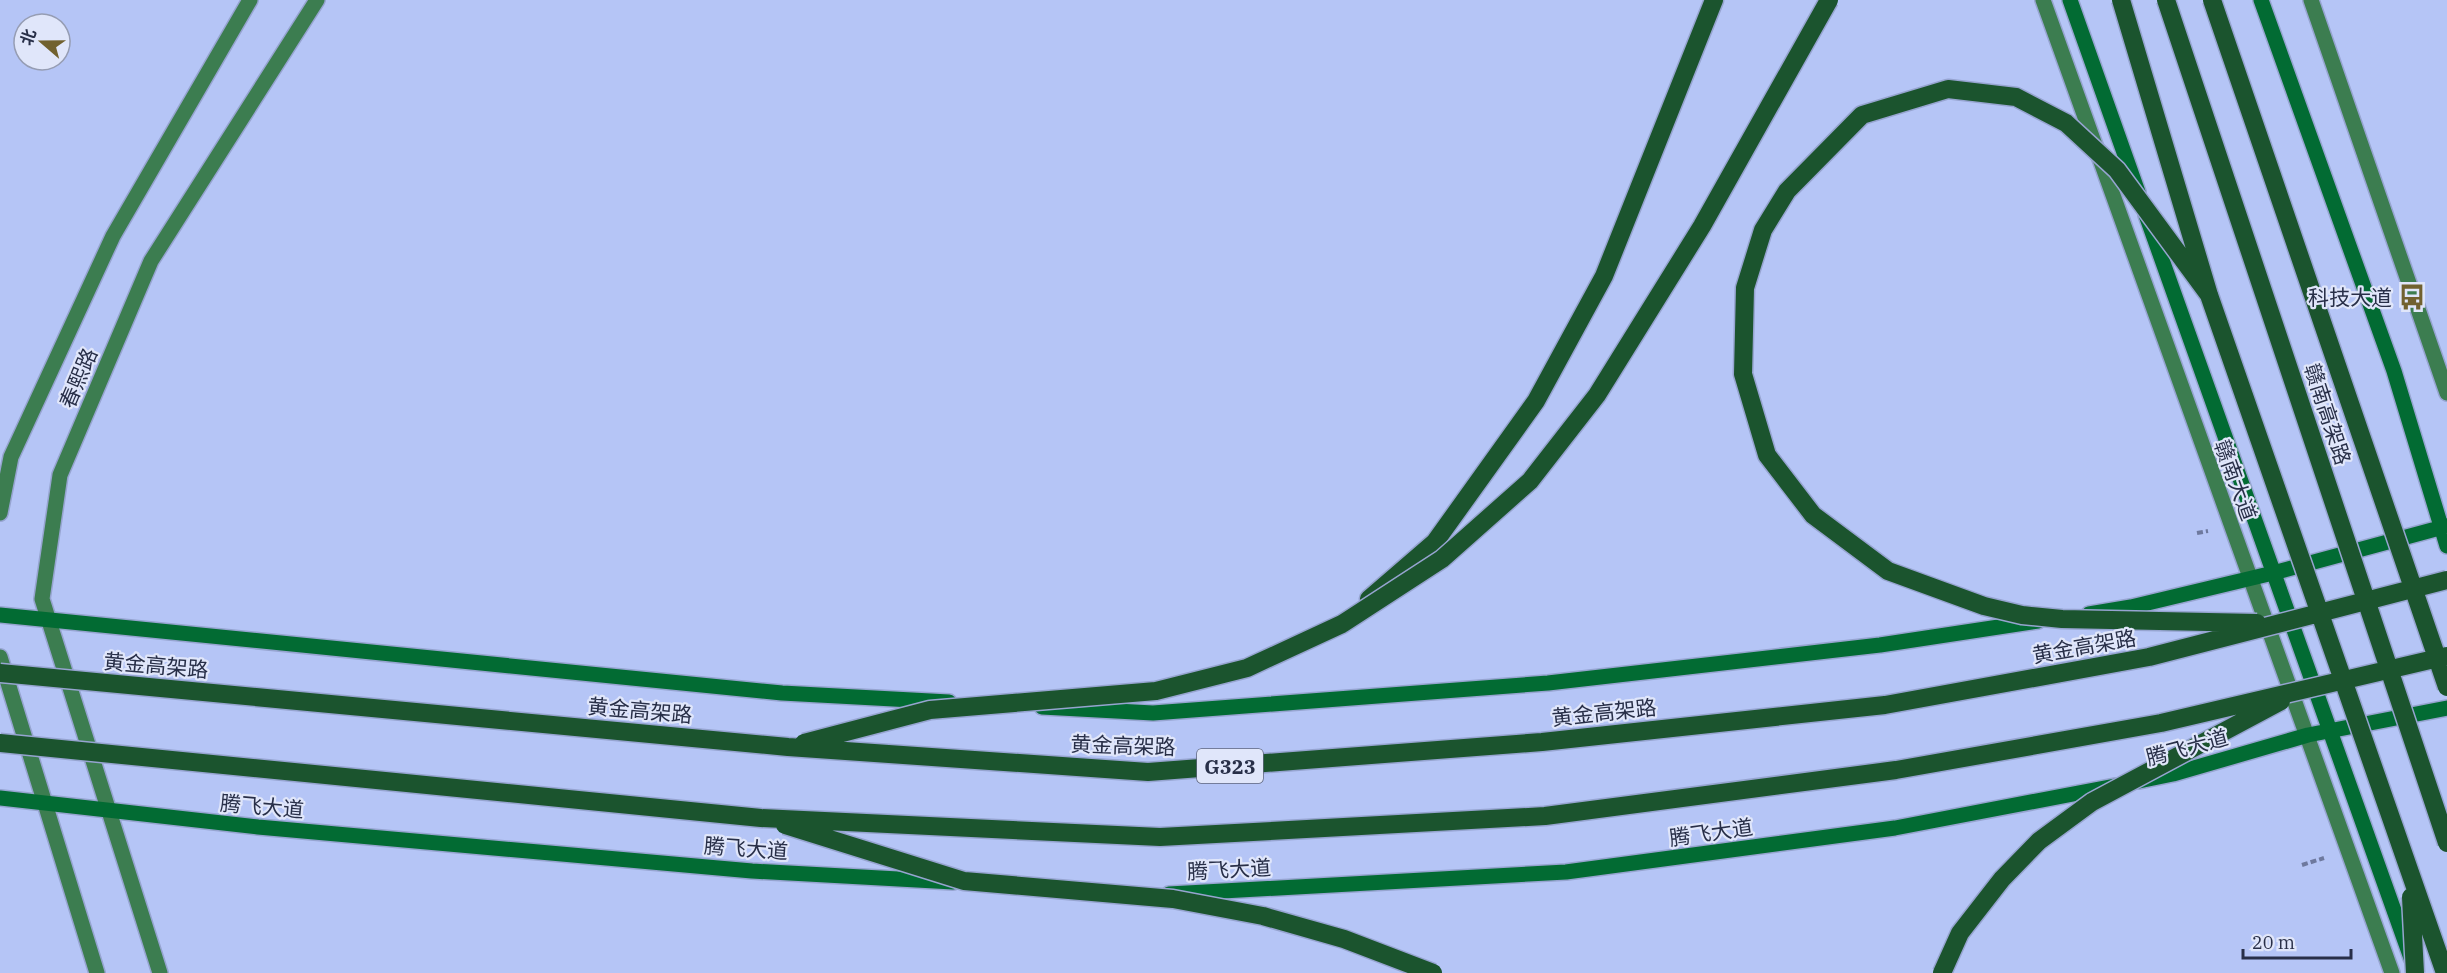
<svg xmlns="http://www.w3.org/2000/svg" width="2447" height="973" viewBox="0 0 2447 973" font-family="'IBM Plex Serif','Noto Sans SC',serif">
  <rect width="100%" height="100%" fill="#b5c5f6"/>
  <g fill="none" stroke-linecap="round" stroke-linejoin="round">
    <g stroke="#96a4d0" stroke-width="18">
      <path id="secondary" d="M2043,0L2392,973
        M2311,0L2447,393
        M0,513L11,457L113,236L250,0
        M0,657L97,973
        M160,973L42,599L60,475L151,261L317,0"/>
    </g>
    <g stroke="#96a4d0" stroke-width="18">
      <path id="primary" d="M2070,0L2138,192
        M2261,0L2394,371L2447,546
        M2146,215L2411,958
        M2089,614L2131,607L2273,573L2447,526
        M0,615L782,693L949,702
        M1042,707L1153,713L1548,683L1880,645L2038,621
        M2139,781L2173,774L2308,735L2447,708
        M0,798L258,827L752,871L953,882
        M1169,894L1566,872L1895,828L2115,786"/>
    </g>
    <g stroke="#96a4d0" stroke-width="21">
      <path id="highway" d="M1369,599L1435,542L1536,401L1604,276L1714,0"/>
    </g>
    <path stroke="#6e799e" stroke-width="4" stroke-dasharray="6 3" stroke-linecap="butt" d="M2197,533L2208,531
      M2302,865L2324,858"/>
    <use href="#secondary" stroke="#3c7d50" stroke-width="15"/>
    <use href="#primary" stroke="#026b33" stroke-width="15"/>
    <use href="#highway" stroke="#1b542e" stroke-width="18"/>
    <g stroke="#96a4d0" stroke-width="21" stroke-linecap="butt">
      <path id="highway-bridge" d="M2121,0L2209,295L2445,973
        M2166,0L2447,843
        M2212,0L2447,687
        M2209,295L2117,170L2066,123L2016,97L1948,89L1862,115L1787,191L1763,230L1745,288L1743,374L1767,455L1813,515L1888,571L1984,606L2022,615L2062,619L2257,623
        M0,673L788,747L1148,772L1542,742L1885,705L2149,657L2447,580
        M0,743L761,818L1160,837L1545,816L1896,770L2161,723L2447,656
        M804,743L930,710L1156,691L1247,668L1342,624L1442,559L1530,481L1597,395L1702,226L1829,0
        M785,825L964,881L1173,899L1263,916L1344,939L1433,973
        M2411,897L2415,973
        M1942,973L1960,933L2002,879L2039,841L2092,802L2281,701"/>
    </g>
    <use href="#highway-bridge" stroke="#1b542e" stroke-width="18"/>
  </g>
  <defs>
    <g id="bus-bare" transform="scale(2.07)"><path d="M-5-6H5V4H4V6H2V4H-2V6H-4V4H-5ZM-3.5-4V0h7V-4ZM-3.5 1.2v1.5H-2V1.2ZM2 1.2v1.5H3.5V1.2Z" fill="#71612f" stroke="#e0e6fa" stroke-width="2.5" paint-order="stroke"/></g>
  </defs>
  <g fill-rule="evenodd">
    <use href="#bus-bare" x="2412" y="297"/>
  </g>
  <g text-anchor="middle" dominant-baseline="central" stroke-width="4.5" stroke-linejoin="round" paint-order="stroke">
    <rect fill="#e0e6fa" stroke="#5f667d" stroke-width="1.5" x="1197" y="749" width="66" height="34" rx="4.5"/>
    <g font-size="20" font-weight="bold" fill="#282f48">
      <text x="1230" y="766">G323</text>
    </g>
    <g font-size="21" fill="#282f48" stroke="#e0e6fa" text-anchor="end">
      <text x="2392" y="297">科技大道</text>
    </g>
    <g font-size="21" fill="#282f48" stroke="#e0e6fa">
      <text transform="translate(78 378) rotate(-67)">春熙路</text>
      <text transform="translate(2328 414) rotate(72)">赣南高架路</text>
      <text transform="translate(2236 480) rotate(70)">赣南大道</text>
      <text transform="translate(2084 646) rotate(-10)">黄金高架路</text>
      <text transform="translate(156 665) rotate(5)">黄金高架路</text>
      <text transform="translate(640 710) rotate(5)">黄金高架路</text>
      <text transform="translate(1604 712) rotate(-6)">黄金高架路</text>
      <text transform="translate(1123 745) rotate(2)">黄金高架路</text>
      <text transform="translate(2187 747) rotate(-15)">腾飞大道</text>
      <text transform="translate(262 806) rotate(5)">腾飞大道</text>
      <text transform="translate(1711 832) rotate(-8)">腾飞大道</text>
      <text transform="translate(746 848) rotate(4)">腾飞大道</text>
      <text transform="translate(1229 869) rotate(-3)">腾飞大道</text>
    </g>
  </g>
  <g transform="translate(42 42) rotate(290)"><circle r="28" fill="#e0e6fa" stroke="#969db3" stroke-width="1.5"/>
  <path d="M0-4.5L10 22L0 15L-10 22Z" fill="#71612f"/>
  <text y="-9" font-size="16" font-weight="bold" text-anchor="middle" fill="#282f48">北</text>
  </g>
  <path d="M2243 949v9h108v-9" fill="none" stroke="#282f48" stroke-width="3"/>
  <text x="2252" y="949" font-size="18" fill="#282f48" stroke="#e0e6fa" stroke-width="4.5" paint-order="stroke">20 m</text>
</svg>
